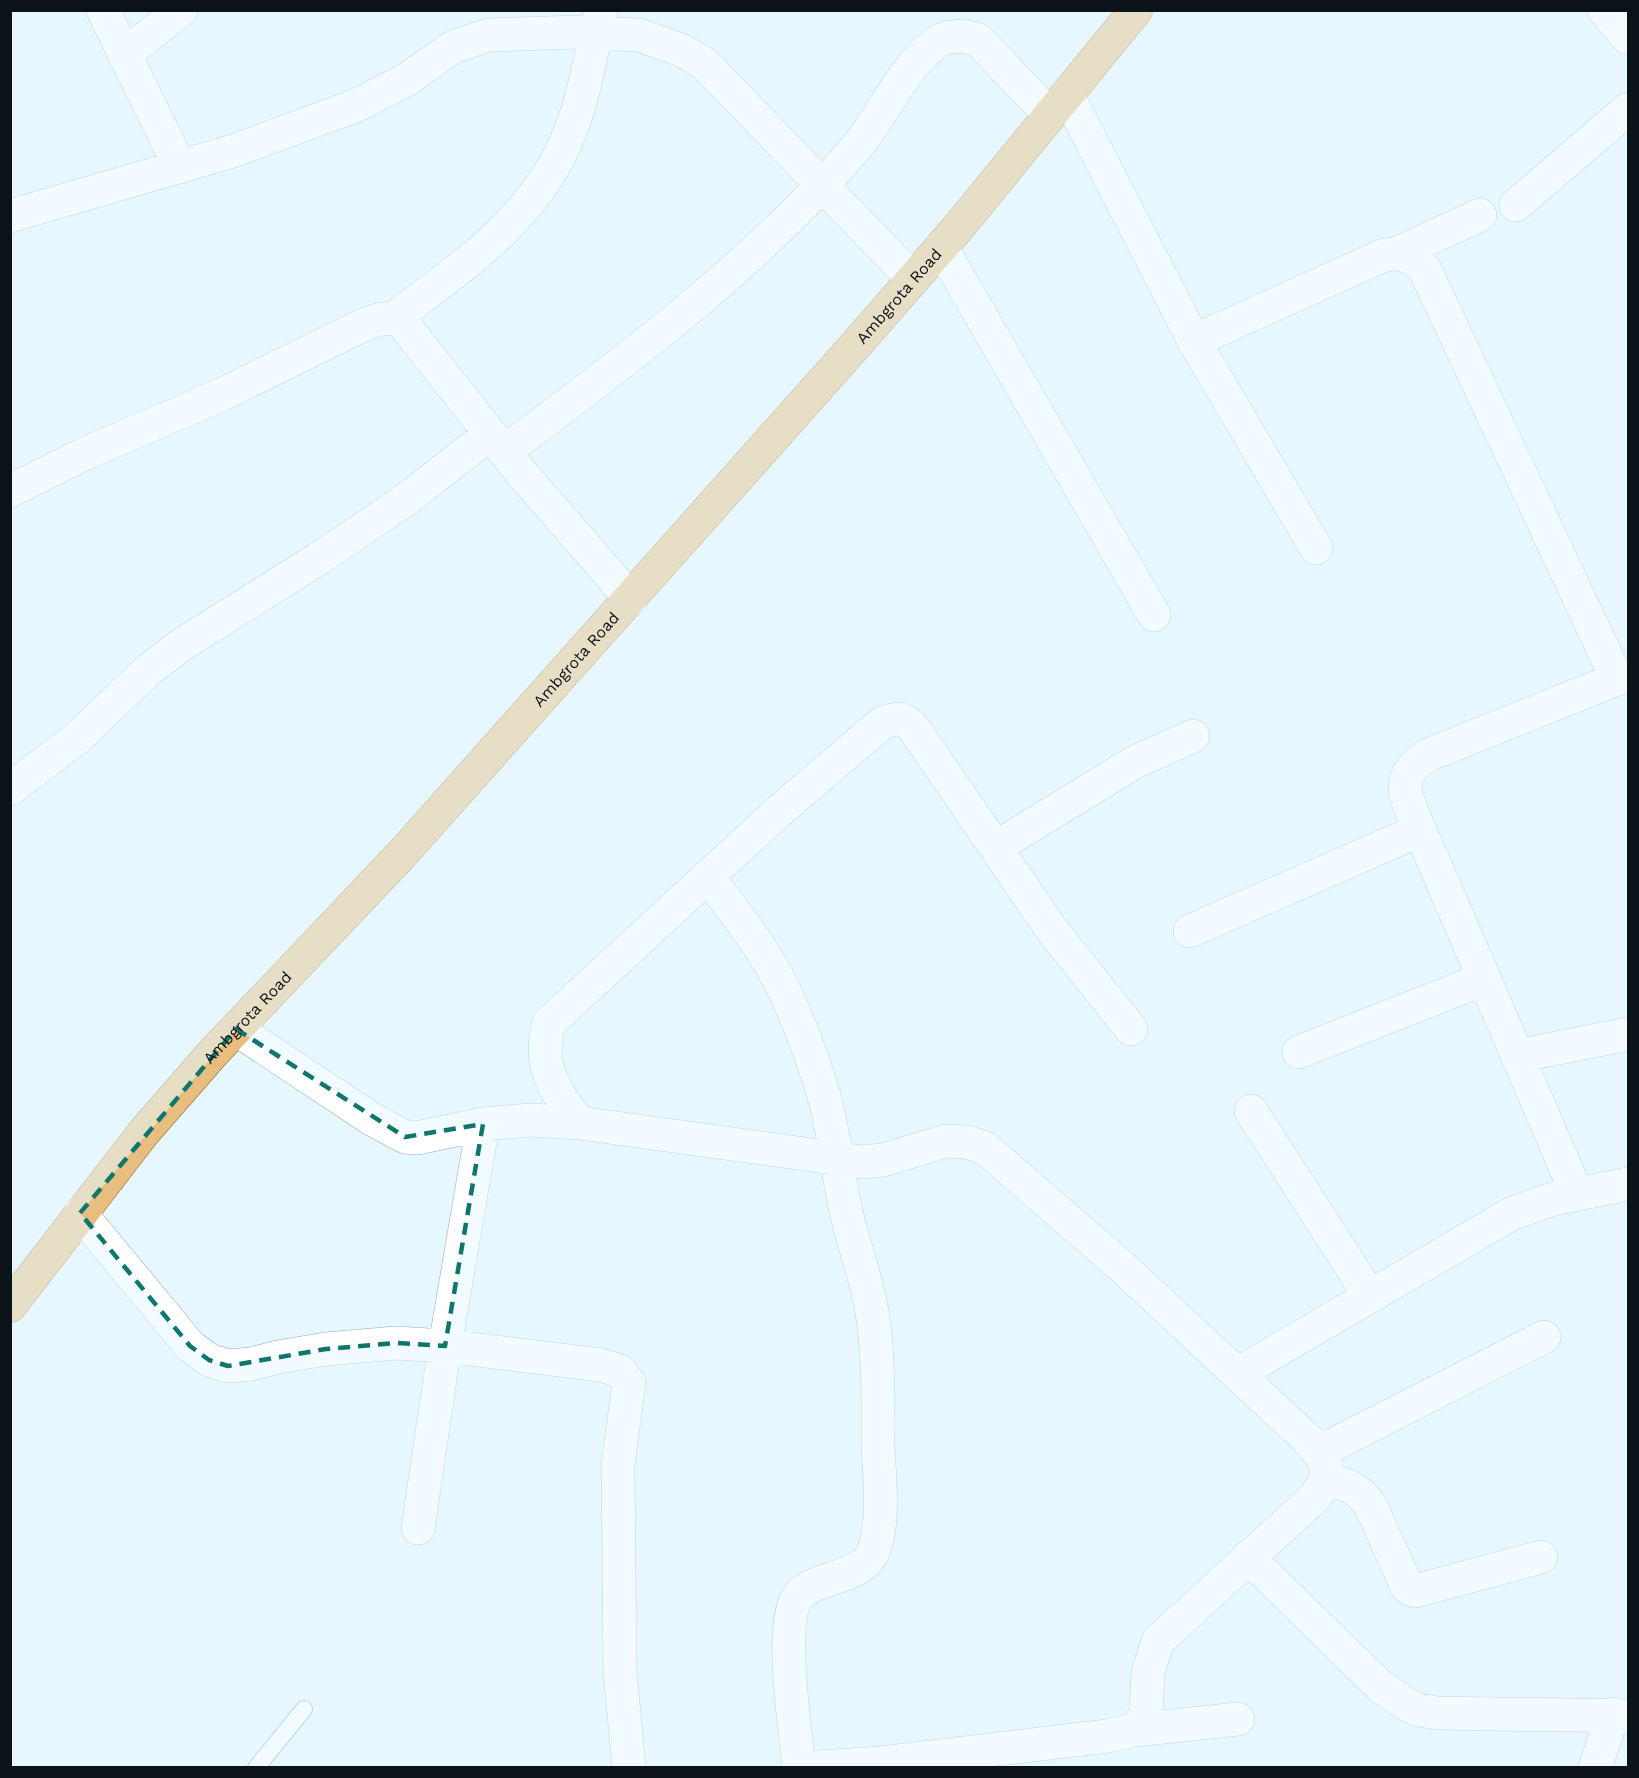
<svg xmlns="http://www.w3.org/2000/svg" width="1639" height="1778" viewBox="0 0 1639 1778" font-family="'Work Sans',sans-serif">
  <rect width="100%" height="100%" fill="#e7f7ff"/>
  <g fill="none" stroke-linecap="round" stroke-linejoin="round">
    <g stroke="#91aab6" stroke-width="18">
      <path id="service" d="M256,1768L304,1709"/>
    </g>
    <g stroke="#91aab6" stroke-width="34">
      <path id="minor" d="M103,10L180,167
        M1604,10L1628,38
        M124,55L181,10
        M1067,94L1194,341L1316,548
        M1516,205L1628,109
        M10,216L233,151L355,106L406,80L453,47L488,35L579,32L639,35L681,50L704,63L913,279
        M941,247L1154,615
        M1400,252L1480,215
        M394,318C460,268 530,222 565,144C584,103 590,55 601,11
        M1194,341L1384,255C1404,252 1411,256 1425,270L1617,679L1628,676
        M504,452C628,359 752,267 854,150C883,117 901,68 937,42C949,34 964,36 977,39L1050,115
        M10,491L84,454L223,394L361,326C374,321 387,315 401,321L518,469L631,599
        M10,789L76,739L146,672L181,645L318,559L404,501L490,434
        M996,847L1135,762L1193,736
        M708,876C725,900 744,923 760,948C789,991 809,1046 824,1096C835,1134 837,1173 846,1211C853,1243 865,1274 871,1306C879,1351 878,1397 878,1443C879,1476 885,1518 874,1550C864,1579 819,1575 800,1594C777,1618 796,1733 799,1768
        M1190,931L1420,830
        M236,1029L370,1118L405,1137L417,1138L483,1124L531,1120L580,1123L862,1162L883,1160L946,1141L967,1142L985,1148L1120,1265L1305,1437C1327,1461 1335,1469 1314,1498L1158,1641L1148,1672L1146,1714L1135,1730L1107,1736L881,1763L802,1768
        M1299,1052L1484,979
        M1517,1056L1628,1034
        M1251,1111L1370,1296
        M580,1123C554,1092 537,1064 549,1023L778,812L882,723C898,717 904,717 915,730L1052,930L1131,1029
        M1577,1194L1420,830C1406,797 1392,778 1428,755L1617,679
        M80,1213L190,1346L209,1360L228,1366L251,1364L278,1357L326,1349L396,1343L445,1346L601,1365L620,1371L629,1383L618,1464L620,1672L629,1768
        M1237,1374L1511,1214L1553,1199L1628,1184
        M1319,1452L1544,1337
        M1327,1480C1349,1485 1357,1487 1371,1506L1407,1587L1415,1591L1541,1557
        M418,1528L445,1346L483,1124
        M1248,1557L1379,1685L1404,1703L1418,1710L1438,1713L1628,1716
        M1135,1730L1238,1719
        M1595,1768L1613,1714"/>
    </g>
    <g stroke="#8f6724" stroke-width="34">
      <g id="primary">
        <path id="s1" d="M10,1306L144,1132L213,1053L402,854L853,348L957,229L1136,10"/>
      </g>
    </g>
    <use href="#service" stroke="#fff" stroke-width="16"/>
    <use href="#minor" stroke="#fff" stroke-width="33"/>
    <use href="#primary" stroke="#e7be80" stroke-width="33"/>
  </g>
  <path d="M0 0H1639V1778H0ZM236,1029L405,1137L483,1124L445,1346L396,1343L326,1349L228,1366L209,1360L190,1346L80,1213Z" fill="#e7f7ff" fill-opacity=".55" fill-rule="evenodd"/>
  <path fill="none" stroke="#0f766e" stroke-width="4.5" stroke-dasharray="12 8" stroke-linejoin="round" d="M236,1029L405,1137L483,1124L445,1346L396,1343L326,1349L228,1366L209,1360L190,1346L80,1213Z"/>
  <g text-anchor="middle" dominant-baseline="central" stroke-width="4.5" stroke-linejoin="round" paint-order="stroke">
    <g font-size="16" fill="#0a1418" stroke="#fff">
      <text stroke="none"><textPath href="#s1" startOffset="1346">Ambgrota Road</textPath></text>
      <text stroke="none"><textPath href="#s1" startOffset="860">Ambgrota Road</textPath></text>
      <text stroke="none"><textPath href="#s1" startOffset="374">Ambgrota Road</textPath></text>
    </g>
  </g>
  <rect width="1639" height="1778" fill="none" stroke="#0a1418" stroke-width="24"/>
</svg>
